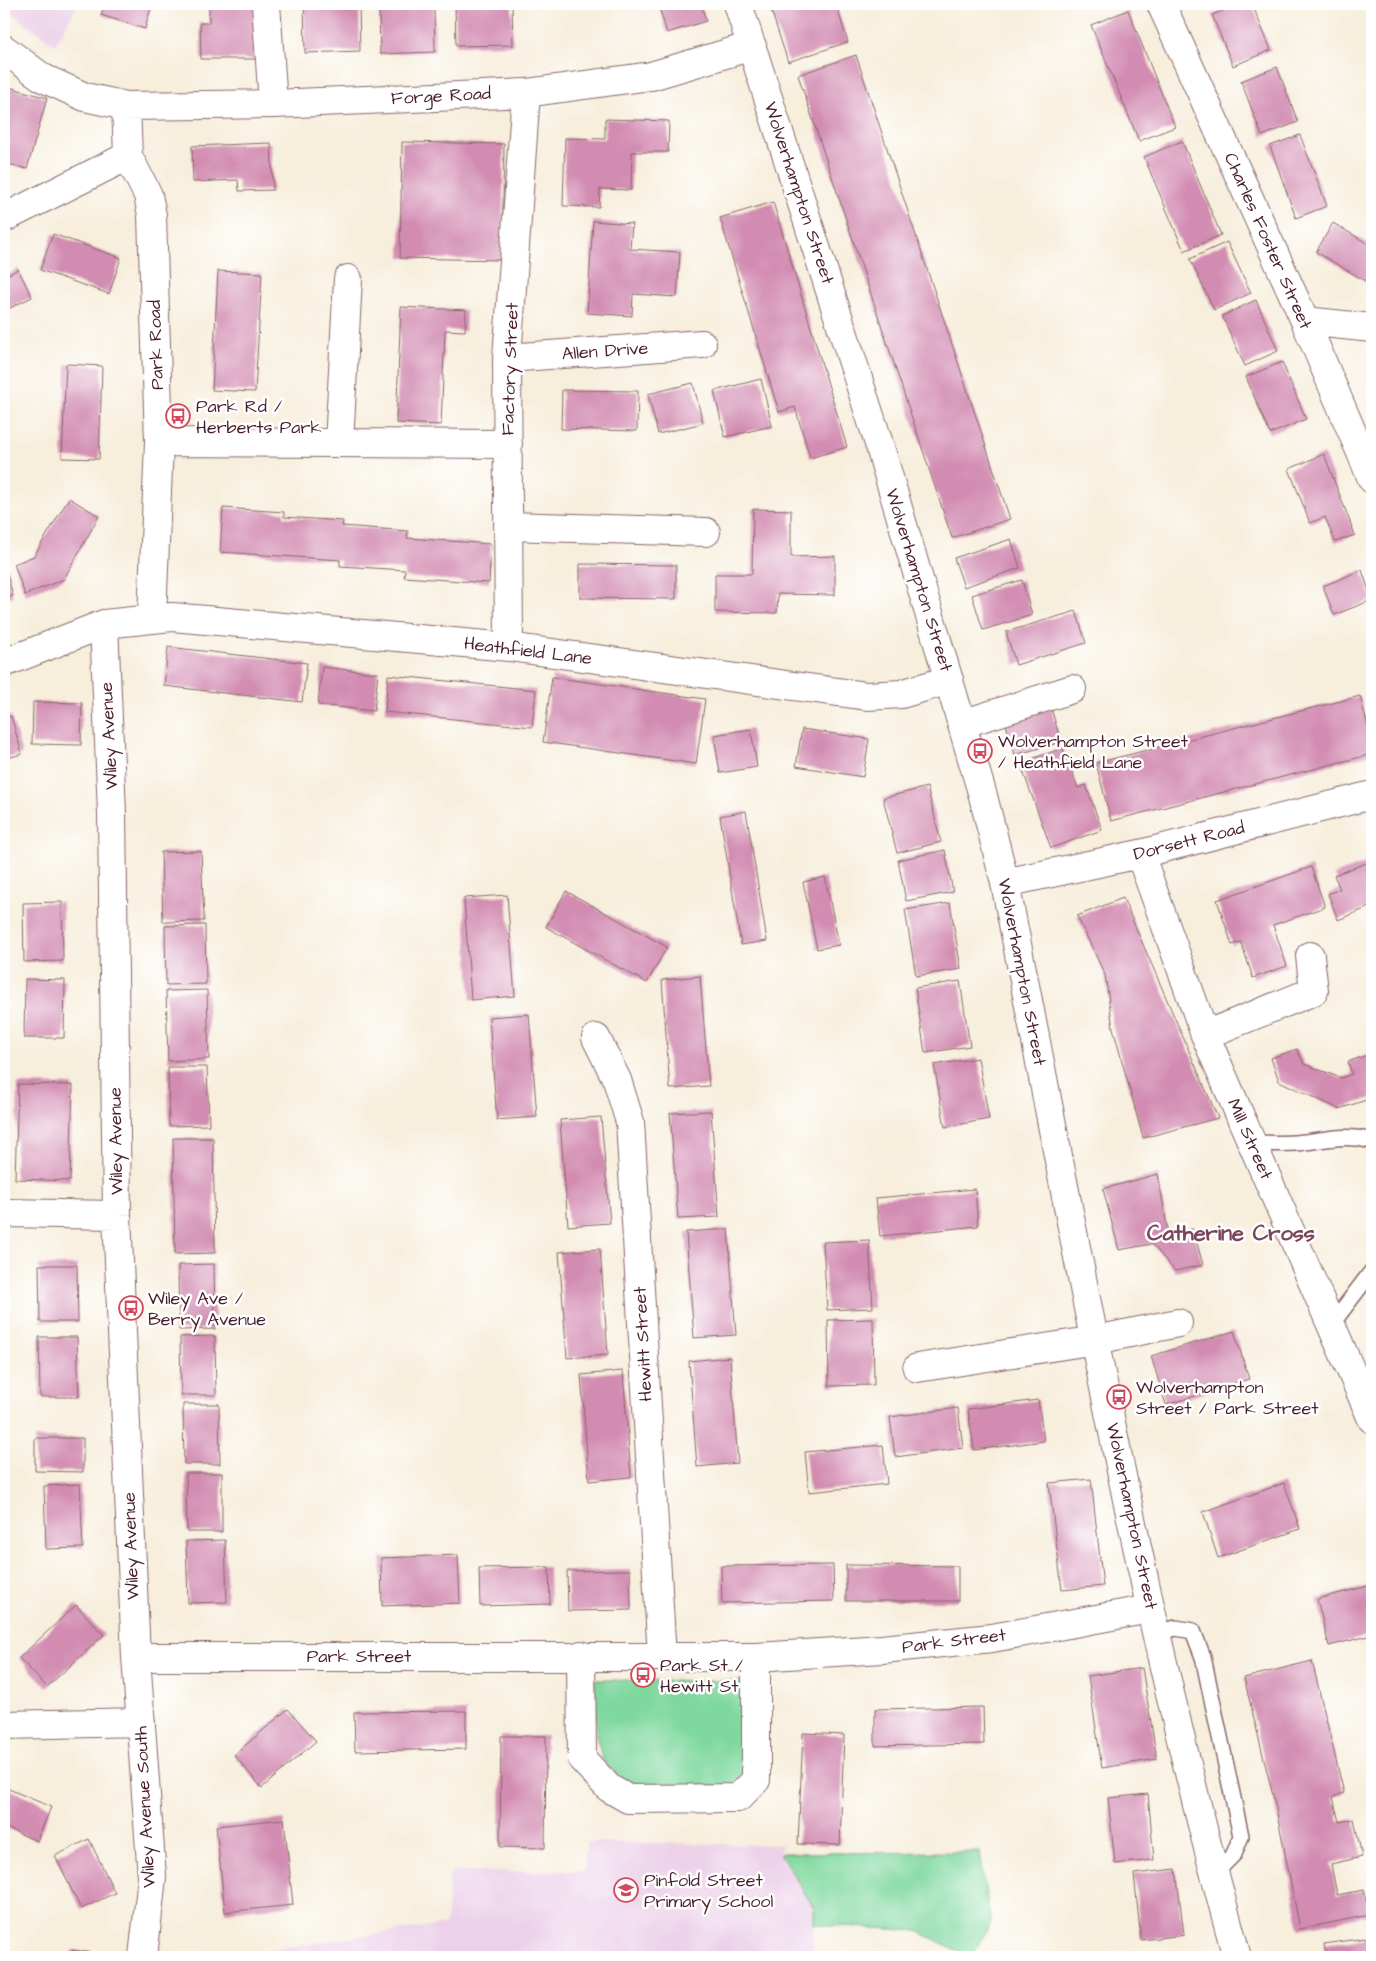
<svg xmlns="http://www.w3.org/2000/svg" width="1376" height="1961" viewBox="0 0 1376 1961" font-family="'Architects Daughter',sans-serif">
  <rect width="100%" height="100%" fill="#fff"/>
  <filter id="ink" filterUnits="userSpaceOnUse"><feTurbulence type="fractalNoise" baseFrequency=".02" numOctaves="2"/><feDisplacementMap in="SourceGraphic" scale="10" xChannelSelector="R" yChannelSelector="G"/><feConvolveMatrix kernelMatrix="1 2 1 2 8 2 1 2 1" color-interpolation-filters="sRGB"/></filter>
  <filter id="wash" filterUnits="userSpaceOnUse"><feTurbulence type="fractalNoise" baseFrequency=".0096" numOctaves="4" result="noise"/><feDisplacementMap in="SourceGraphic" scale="20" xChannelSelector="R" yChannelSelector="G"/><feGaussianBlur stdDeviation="1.12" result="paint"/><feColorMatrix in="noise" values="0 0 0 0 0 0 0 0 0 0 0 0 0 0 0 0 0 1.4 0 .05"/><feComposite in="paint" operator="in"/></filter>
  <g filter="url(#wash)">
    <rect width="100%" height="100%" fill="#f7eedc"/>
    <path fill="#ecd1e9" d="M4,4H78L55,45L4,8Z
      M586,1842L781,1845L780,1853L814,1908L813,1957H220L446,1924L450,1872L584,1871Z"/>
    <path fill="#7fd89e" stroke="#647c64" d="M595,1680L741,1681L743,1776L730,1788L625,1782L604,1762L597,1740Z
      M979,1852L991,1923L971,1957L917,1931L814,1924V1908L780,1853Z"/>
    <g id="blocks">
      <path fill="#d28bb1" d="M105,4H152L145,29L101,15Z
        M209,4H255L256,59H201L200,23H209Z
        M304,4H359L360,51L305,53Z
        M455,4H512L513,45L456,46Z
        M658,4H701L706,21L667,33Z
        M769,4H836L848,42L788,62Z
        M1240,4H1252L1271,50L1233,66L1212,15Z
        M434,6L435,52L380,54L379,8Z
        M1128,10L1175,127L1139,141L1091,25Z
        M856,55L1010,519L952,538L798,75Z
        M1277,67L1298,122L1262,136L1241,81Z
        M9,87L47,98L27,169L4,163V106Z
        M605,119L669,121L668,152H632L631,190L600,189L599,207L563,206L565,138L605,139Z
        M1300,135L1327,206L1296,218L1270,146Z
        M1182,141L1221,235L1184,251L1144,157Z
        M402,142L504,144L502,260L400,258Z
        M271,143L273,190L239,191L238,180L193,182L192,146Z
        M773,202L847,447L810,458L795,407L779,412L720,218Z
        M593,221L632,224L630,249L680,252L677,297L633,294L632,316L587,313Z
        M1333,223L1372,246V272L1367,282L1316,252Z
        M53,234L121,258L109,294L40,270Z
        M1227,242L1251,293L1214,310L1190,259Z
        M18,269L32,297L4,311V277Z
        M218,271L262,273L255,392L212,390Z
        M1256,300L1278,351L1245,366L1222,316Z
        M401,307L466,310L465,331L445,330L441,425L396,423Z
        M1282,362L1306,419L1270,434L1246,377Z
        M66,364L102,366L99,459L62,458Z
        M761,379L772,426L725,437L714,391Z
        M693,383L703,423L658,434L648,394Z
        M562,390L638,391L637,431L561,429Z
        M1324,454L1355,535L1335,542L1325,517L1310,523L1289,469Z
        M69,498L99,516L64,579L25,595L14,564L34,556Z
        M223,508L284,512V517L343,521L342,526L408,531L407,538L491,544L489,583L404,577L405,570L340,566V560L220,552Z
        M753,509L791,510V557L835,556V595L778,594L777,613L715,612V574H752Z
        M1011,539L1020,568L964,587L954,558Z
        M4,562L13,596L4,599Z
        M580,564L676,565V599L580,598Z
        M1362,570L1372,600L1334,615L1323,586Z
        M1022,580L1032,615L983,630L972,595Z
        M1076,611L1086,643L1016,665L1006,632Z
        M168,647L307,663L302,702L164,686Z
        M322,667L378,673L374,711L318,705Z
        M388,675L536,690L532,727L385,712Z
        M552,677L705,699L696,764L543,742Z
        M1360,696L1372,742V754L1111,821L1096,763Z
        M33,702L82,703L81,745L32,744Z
        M1051,708L1061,742L1015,755L1005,721Z
        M11,716L22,754L4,759V718Z
        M751,729L757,767L720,773L714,735Z
        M802,729L869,739L863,777L796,766Z
        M1063,748L1078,788L1086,785L1102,830L1051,848L1020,763Z
        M927,787L941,842L897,853L883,798Z
        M746,811L767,941L741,945L720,816Z
        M945,850L953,892L906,901L898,860Z
        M201,851L204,921L163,922L161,852Z
        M1372,861V906L1338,920L1328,894L1340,889L1334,875Z
        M1311,867L1325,907L1273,925L1287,966L1253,978L1241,942L1232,945L1217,900Z
        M825,877L839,945L817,949L803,882Z
        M566,891L667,947L647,983L546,927Z
        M507,895L515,996L471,1000L464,898Z
        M1123,898L1218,1118L1143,1138L1113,1028L1105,975L1077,916Z
        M62,902L63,961L24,962L23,903Z
        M950,903L961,969L916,976L905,910Z
        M205,925L206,984L166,985L165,926Z
        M700,976L709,1086L670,1089L662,980Z
        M25,979L65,980L64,1038H24Z
        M960,981L970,1046L925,1053L915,988Z
        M207,990L209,1059L168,1061L166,991Z
        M529,1014L537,1117L497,1120L489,1017Z
        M1297,1049L1304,1064L1341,1078L1352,1074L1348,1062L1372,1053V1098L1339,1109L1279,1081L1271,1058Z
        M978,1058L989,1119L945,1127L934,1065Z
        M168,1067H207L209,1125L169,1126Z
        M18,1084L73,1085L70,1181L15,1179Z
        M711,1111L719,1217L678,1219L670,1113Z
        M601,1117L610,1223L568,1226L560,1120Z
        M173,1138H213L215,1253L175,1254Z
        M1158,1174L1168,1232L1193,1229L1203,1265L1175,1271L1152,1244L1119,1250L1103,1189Z
        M975,1189L978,1226L880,1236L876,1198Z
        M728,1229L736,1335L694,1338L686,1232Z
        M869,1240L873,1308L827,1310L823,1242Z
        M600,1249L608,1355L567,1358L559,1252Z
        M214,1264L215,1329L179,1330L178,1265Z
        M39,1265H77L78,1322H40Z
        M873,1319L874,1385L829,1386L828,1320Z
        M1234,1331L1249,1379L1166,1405L1151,1356Z
        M215,1336L216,1395H181L180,1337Z
        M39,1337H77L79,1397H40Z
        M730,1357L738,1463L697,1467L689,1361Z
        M623,1371L631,1477L589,1481L581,1375Z
        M1038,1400L1044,1441L974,1450L968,1409Z
        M183,1404H219L220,1464H184Z
        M958,1408L963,1448L895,1457L890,1417Z
        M35,1438H83V1472L35,1471Z
        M883,1445L887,1484L809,1492L805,1452Z
        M186,1473H222V1532H187Z
        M1091,1479L1103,1586L1062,1590L1049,1483Z
        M1284,1483L1300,1529L1218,1558L1203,1512Z
        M80,1484L83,1548L46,1549L44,1486Z
        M225,1540L227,1602L188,1603L186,1541Z
        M458,1555L460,1603L382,1606L381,1558Z
        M833,1565L834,1601L722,1603L721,1566Z
        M846,1565L958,1566V1601H846Z
        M549,1567L550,1604L480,1606L479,1568Z
        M630,1570L631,1610L568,1611L567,1571Z
        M1372,1585V1635L1329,1646L1317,1599Z
        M76,1605L104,1635L47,1687L19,1658Z
        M1312,1661L1344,1793L1333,1797L1339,1822L1354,1819L1362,1857L1331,1864L1337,1895L1364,1890L1369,1915L1300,1929L1276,1808L1244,1678Z
        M1142,1668L1157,1759L1102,1768L1088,1676Z
        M983,1707L984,1744L875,1746V1709Z
        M288,1709L316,1741L262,1788L234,1755Z
        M466,1711V1749L355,1751L354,1712Z
        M803,1733L844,1735L840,1845L798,1844Z
        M501,1736H546L545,1848L500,1847Z
        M4,1787L51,1807L37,1841L4,1827Z
        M1148,1794L1154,1860L1115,1864L1108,1798Z
        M284,1819L293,1905L225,1912L216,1826Z
        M89,1839L115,1893L81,1909L55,1856Z
        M1176,1869L1184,1935L1141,1940L1134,1874Z
        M1372,1937V1957H1326L1324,1944Z
        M72,1950L108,1955L107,1957H71Z"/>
    </g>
  </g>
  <g filter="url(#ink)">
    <use href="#blocks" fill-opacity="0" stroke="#876769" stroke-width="1"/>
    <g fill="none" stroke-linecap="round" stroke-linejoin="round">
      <g stroke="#876769" stroke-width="18">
        <path id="lane" d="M1252,1143C1266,1143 1280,1144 1295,1143C1323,1141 1343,1133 1372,1141
          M1331,1325L1372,1271
          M1156,1633L1176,1628L1193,1631L1203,1657L1241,1836L1234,1854L1214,1874"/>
      </g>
      <g stroke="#876769" stroke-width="30">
        <path id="street" d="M266,4L273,104
          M1161,4L1305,321L1372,479
          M4,49L43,78L85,97L126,106L273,104L526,93L651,76L752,46
          M126,106L128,156L148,195L152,215L159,442L152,618
          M4,218L128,156
          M1305,321L1372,328
          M507,358L702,344
          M159,442L508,444
          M339,443L348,279
          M508,526L706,532
          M104,624L112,813L117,1215L136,1657L152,1877L143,1957
          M509,647L507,358L526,93
          M4,663L104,624L172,617L509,647L867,696L901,694L949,680
          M962,724L1072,689
          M1140,854L1205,1035L1372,1419
          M1005,883L1140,854L1372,795
          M1205,1035L1314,991L1310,956
          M596,1038L617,1080L630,1122L662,1657
          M4,1213L117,1215
          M917,1368L1096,1340L1178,1323
          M581,1655L582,1759L609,1788L628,1799L738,1798L756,1780V1657
          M136,1657H756L882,1649L992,1638L1150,1609
          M4,1725L141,1722"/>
      </g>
      <g stroke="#876769" stroke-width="30">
        <path id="secondary" d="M738,4L880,447L983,796L1005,883C1076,1242 1139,1604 1237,1957"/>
      </g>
      <use href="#lane" stroke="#fff" stroke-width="15"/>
      <use href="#street" stroke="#fff" stroke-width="28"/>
      <use href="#secondary" stroke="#fff" stroke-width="28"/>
    </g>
  </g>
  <defs>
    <g id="bus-ring" transform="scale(1.25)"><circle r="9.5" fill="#fff" stroke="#d1495b" stroke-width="1.5"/><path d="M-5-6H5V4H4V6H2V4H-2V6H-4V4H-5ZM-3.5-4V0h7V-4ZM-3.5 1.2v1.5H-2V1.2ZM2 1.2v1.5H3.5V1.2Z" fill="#d1495b"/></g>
    <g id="school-ring" transform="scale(1.25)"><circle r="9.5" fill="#fff" stroke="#d1495b" stroke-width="1.5"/><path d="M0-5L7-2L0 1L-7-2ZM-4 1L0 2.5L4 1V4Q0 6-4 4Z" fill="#d1495b"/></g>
  </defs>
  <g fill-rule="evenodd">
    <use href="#bus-ring" x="178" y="416"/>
    <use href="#bus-ring" x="980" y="751"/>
    <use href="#bus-ring" x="131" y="1308"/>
    <use href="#bus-ring" x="1119" y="1397"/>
    <use href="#bus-ring" x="643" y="1675"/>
    <use href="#school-ring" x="626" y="1890"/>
  </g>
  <g text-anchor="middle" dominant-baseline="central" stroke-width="5" stroke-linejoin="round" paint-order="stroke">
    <g font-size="18" fill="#4a1f2b" stroke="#fff">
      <text transform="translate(441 96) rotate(-3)">Forge Road</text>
      <text transform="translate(799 193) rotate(72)">Wolverhampton Street</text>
      <text transform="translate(1268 241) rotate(66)">Charles Foster Street</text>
      <text transform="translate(156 345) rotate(-92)">Park Road</text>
      <text transform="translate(605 351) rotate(-4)">Allen Drive</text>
      <text transform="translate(510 369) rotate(-88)">Factory Street</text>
      <text transform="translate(919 580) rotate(73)">Wolverhampton Street</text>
      <text transform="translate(528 651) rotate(7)">Heathfield Lane</text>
      <text transform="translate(109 736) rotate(-93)">Wiley Avenue</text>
      <text transform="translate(1189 841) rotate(-14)">Dorsett Road</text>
      <text transform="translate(1022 972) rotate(79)">Wolverhampton Street</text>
      <text transform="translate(1250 1139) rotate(66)">Mill Street</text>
      <text transform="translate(116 1141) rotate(-91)">Wiley Avenue</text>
      <text transform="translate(643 1344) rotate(-93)">Hewitt Street</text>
      <text transform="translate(1132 1516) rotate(78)">Wolverhampton Street</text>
      <text transform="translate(131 1546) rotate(-92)">Wiley Avenue</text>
      <text transform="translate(954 1641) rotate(-7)">Park Street</text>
      <text x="359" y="1656">Park Street</text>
      <text transform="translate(145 1807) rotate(-93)">Wiley Avenue South</text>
    </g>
    <g font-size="18" fill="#4a1f2b" stroke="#fff" text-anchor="start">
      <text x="196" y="406">Park Rd /<tspan x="196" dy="21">Herberts Park</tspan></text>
      <text x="998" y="741">Wolverhampton Street<tspan x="998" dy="21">/ Heathfield Lane</tspan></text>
      <text x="148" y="1298">Wiley Ave /<tspan x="148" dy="21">Berry Avenue</tspan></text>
      <text x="1136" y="1387">Wolverhampton<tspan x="1136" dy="21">Street / Park Street</tspan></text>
      <text x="660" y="1665">Park St /<tspan x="660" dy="21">Hewitt St</tspan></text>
      <text x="644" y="1880">Pinfold Street<tspan x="644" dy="21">Primary School</tspan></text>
    </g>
    <g font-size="22" font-weight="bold" fill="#7a455a" stroke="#fff">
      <text x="1231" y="1233">Catherine Cross</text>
    </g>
  </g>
  <rect width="1376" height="1961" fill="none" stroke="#fff" stroke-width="20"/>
</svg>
